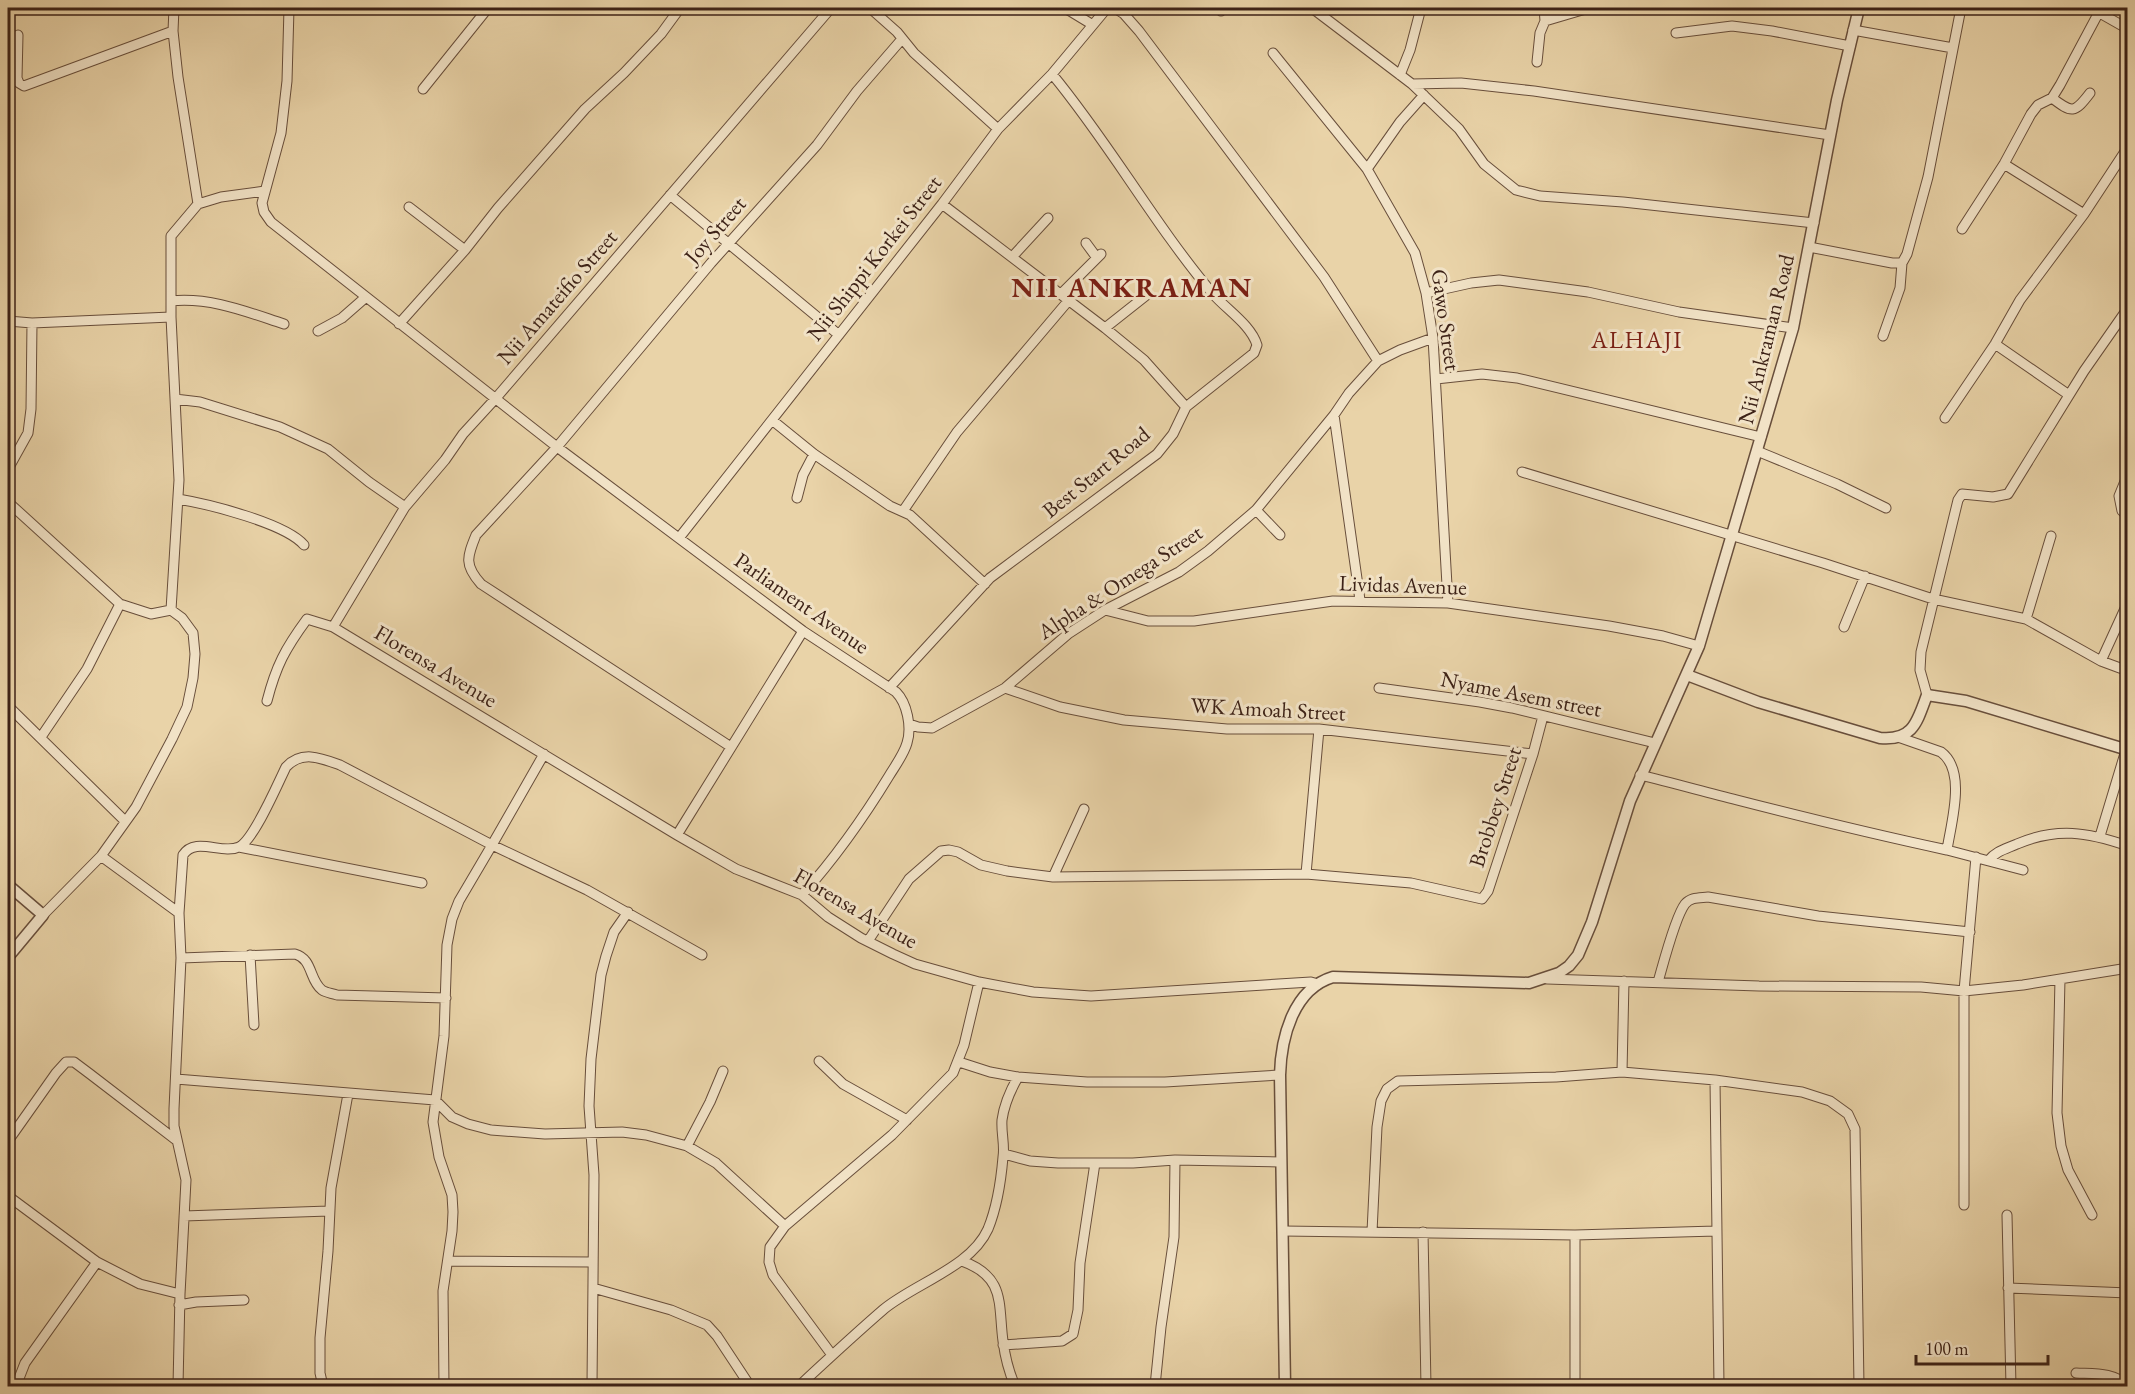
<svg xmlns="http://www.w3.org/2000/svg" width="2135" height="1394" viewBox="0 0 2135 1394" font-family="'EB Garamond',serif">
  <rect width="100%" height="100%" fill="#e9d3a8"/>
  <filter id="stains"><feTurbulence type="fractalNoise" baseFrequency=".00333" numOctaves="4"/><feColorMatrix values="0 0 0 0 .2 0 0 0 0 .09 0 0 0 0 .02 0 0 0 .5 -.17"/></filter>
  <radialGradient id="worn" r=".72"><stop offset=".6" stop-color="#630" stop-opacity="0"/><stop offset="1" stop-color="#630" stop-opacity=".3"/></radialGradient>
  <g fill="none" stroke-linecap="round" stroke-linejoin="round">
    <g stroke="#684e3b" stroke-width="11">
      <path id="minor" d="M174,8L173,31L178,77L198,204
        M289,8L287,81L281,133L262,203L264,212L271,222L557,447L803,631L896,692C907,703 912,727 907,743C904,754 895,766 889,776C864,817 835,858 802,895
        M870,8L897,32L914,53L998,129
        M1065,8L1093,25
        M1115,8L1124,14L1139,31L1324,277L1378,361
        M1312,8L1412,84
        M1544,8L1545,21
        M2091,8L2128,29
        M1221,11L1224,8
        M1853,30L1953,48
        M1676,33L1732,26L1772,31L1850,46
        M18,35L17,78L19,83L24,86L173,31
        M1273,53L1367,169L1415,253L1426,293L1433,338L1448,603
        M1537,62L1540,33L1545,21L1589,8
        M1400,75L1410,50L1421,8
        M423,89L488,8
        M2052,98C2072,113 2074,114 2090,93
        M2004,164L2084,214
        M1367,169L1400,122L1424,95
        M670,195L839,335
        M942,204L1105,328L1144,360L1186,407
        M409,207L465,250
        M1814,223L1623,202L1540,196L1516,190L1484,164L1459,129L1412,84L1461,83L1534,91L1830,135
        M1962,229L2004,164L2031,114L2038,105L2052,98L2060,85L2099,12
        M1086,243L1097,258
        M1809,247L1892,263H1902L1907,254L1928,177L1961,8
        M1013,256L1048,218
        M1426,293L1471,283L1499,280L1588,292L1679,312L1793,328
        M1061,294L1101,254
        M171,301C211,297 247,312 284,324
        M8,321L32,323L171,317
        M399,324L465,250L498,208L585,109L624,73L661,34L680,8
        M1105,328L1148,294
        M318,331L342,318L366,297
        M1883,336L1900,288L1902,263
        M1995,344L2069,395
        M1436,379L1482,374L1517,378L1761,437
        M175,399L200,402L280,427L328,449L369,482L405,507
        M1334,415L1360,600
        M1945,418L1995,344L2020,300L2084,214L2128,147
        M772,420L814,454L890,506L910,515L985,584
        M1757,451L1837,484L1886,508
        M8,469L28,433L31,409L32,323
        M1522,472L1823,563L1933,599L2026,619L2101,661L2128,671
        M2128,474L2119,496L2122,511L2128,514
        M797,498L803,475L814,454
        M178,499C208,504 285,523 304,545
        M8,502L120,604L151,614L171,610L182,618L193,633L195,654L193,678L187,707L172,739L136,807L101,856L43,915
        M1256,510L1280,535
        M903,511L957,432L1069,300
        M679,538L942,204L998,129L1052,74L1107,8
        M171,610L179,480L171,317V236L198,204L221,197L265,191
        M1105,610L1148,621H1194L1333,601L1448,603L1609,626L1663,636L1699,646
        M2026,619L2051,536
        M333,627L405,507L445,460L463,434L496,398L831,8
        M1844,627L1865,576
        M2101,661L2128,602
        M889,688L990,578L1157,454L1173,434L1186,407L1254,353L1257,345C1251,325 1227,310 1213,294C1154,224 1110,144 1052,74
        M1005,688L1060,707L1124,720L1227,729H1319L1533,754
        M1379,688L1480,702L1512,708L1655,743
        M1927,695L1920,670L1921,652L1958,500L1962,494L1993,497L2008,494L2084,371L2128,308
        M267,701C276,666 285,649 307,619L333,627L677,835L736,869L802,895L828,917L861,938L893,954L915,964L979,982L1033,992L1091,996L1311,982L1318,984
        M8,706L125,821
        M909,724L918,727L932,728L1005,688L1068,634L1105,610L1179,572L1208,551L1256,510L1334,415L1349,393L1378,361L1400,350L1433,338
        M41,737L87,669L120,604
        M1898,737L1941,752C1967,771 1951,823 1947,850L2023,870
        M731,747L481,584C464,565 467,557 476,535L557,447L711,263L817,145L857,91L902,39
        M1640,775C1673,783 1705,792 1737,800C1807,818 1877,835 1947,850
        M677,835L803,631
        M2100,836L2126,750
        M239,847L422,883
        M101,856L179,913
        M1989,860C1996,851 2006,849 2017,844C2057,827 2087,832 2128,846
        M1306,874L1319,729
        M1053,877L1084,809
        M868,941L909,879L941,851L949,850L958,852L981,865L1007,871L1053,877L1306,874L1411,883L1482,899L1488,891L1533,754L1543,716
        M250,955L254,1025
        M181,958L295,954C313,959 309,980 322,990C326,993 332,993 337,995L446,998
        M1547,979L1759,986L1921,987L1964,991L2023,985L2128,968
        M2060,979L2057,1113L2061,1146L2068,1170L2092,1215
        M1658,982C1663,965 1675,917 1685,904C1691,897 1699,898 1708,897L1818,916L1970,932
        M819,1061L843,1084L907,1120
        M959,1062L990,1072L1018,1077L1087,1082H1165L1280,1075
        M1622,1072L1624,981
        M176,1079L435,1100L452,1117L468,1124L491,1130L545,1134L622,1132L646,1135L687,1146L716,1163L785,1226
        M1715,1080L1719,1386
        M8,1141L56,1073L66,1062H74L90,1074L176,1140
        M687,1146L710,1102L723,1071
        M1004,1154L1030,1161L1058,1163H1133L1175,1160L1281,1162
        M8,1196L97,1262L140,1284L180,1294
        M1964,1205V991L1976,857
        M2007,1215L2011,1386
        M184,1216L329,1211
        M1283,1231L1575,1235L1716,1231
        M1372,1232L1377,1127L1381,1101L1387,1089L1398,1081L1556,1077L1622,1072L1715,1080L1802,1092L1830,1101L1848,1114L1855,1129L1859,1386
        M1423,1232L1426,1386
        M1575,1235V1386
        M448,1261L593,1262
        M962,1261C1006,1277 998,1304 1003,1341C1005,1357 1009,1372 1015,1386
        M593,1288L671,1310L707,1325L717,1336L750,1386
        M2008,1288L2128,1293
        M179,1305L196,1302L244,1300
        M1003,1345L1062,1341L1073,1334L1078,1310L1080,1263L1095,1163
        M832,1355L773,1275L769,1262L770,1247L785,1226L892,1135L953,1073L964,1045L979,982
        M2076,1373C2093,1374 2115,1372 2127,1386
        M16,1386L25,1363L97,1262
        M178,1386L180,1294L186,1180L174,1126V1109L181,958L179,913L183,855C195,836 222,855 239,847C254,840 278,783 286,767C302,750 321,758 340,765L492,845L544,754
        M323,1386L320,1373V1338L328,1251L331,1188L348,1094
        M444,1386L443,1291L452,1231L453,1212L452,1195L439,1157L433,1122L444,1036L447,945L452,919L459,901L492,845L587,890L702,955
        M592,1386L594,1175L589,1106L591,1059L601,975L606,956L614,932L628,912
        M799,1386C827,1360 855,1334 884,1309C916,1283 971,1267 988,1229C997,1207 1001,1181 1003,1157C1005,1145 1001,1133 1002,1120C1004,1105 1010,1091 1018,1077
        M1155,1386L1161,1327L1174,1237L1175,1160
        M1975,1386H2011"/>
    </g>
    <g stroke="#684e3b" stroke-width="13">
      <path id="tertiary" d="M1687,675L1758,702L1880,738C1913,741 1917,722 1927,695L1966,701L2128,750
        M8,885L43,915L8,957
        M1285,1386L1280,1075C1281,1038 1293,989 1333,977L1529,983L1559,973L1569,966L1578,955L1592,922L1630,801L1699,646L1793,328L1837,100L1859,8"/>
    </g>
    <use href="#minor" stroke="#f1e2c6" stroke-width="9"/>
    <use href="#tertiary" stroke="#f1e2c6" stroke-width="10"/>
  </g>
  <g text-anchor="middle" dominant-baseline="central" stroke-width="6" stroke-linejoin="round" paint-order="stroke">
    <g font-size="22" fill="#3d2217" stroke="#f1e2c6">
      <text transform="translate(715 230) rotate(-49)">Joy Street</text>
      <text transform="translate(874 258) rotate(-52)">Nii Shippi Korkei Street</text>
      <text transform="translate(557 297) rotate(-49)">Nii Amateifio Street</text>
      <text transform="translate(1446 320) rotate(82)">Gawo Street</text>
      <text transform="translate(1766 339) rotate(-76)">Nii Ankraman Road</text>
      <text transform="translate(1096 472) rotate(-39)">Best Start Road</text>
      <text transform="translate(1120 582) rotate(-33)">Alpha &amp; Omega Street</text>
      <text transform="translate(1403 585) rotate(2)">Lividas Avenue</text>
      <text transform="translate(802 603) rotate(35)">Parliament Avenue</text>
      <text transform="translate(436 666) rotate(31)">Florensa Avenue</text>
      <text transform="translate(1521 694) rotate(11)">Nyame Asem street</text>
      <text transform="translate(1268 709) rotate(3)">WK Amoah Street</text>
      <text transform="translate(1495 807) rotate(-72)">Brobbey Street</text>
      <text transform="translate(856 908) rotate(30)">Florensa Avenue</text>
    </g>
    <g font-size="24" letter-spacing="1.5" fill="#7a1f14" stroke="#f1e2c6">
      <text x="1637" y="339">ALHAJI</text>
    </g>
    <g font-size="28" font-weight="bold" letter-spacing="1.5" fill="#7a1f14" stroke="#f1e2c6">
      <text x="1132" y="287">NII ANKRAMAN</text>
    </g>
  </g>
  <rect width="2135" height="1394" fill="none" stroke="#e9d3a8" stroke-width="30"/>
  <rect x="9" y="9" width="2117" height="1376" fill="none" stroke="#3d2217" stroke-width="3"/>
  <rect x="15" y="15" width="2105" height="1364" fill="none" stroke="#3d2217" stroke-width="1.5"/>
  <path d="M1916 1355v9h132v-9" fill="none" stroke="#3d2217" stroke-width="3"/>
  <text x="1925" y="1355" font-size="18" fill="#3d2217" stroke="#f1e2c6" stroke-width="4.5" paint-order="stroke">100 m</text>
  <rect width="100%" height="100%" filter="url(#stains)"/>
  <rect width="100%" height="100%" fill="url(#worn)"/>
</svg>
